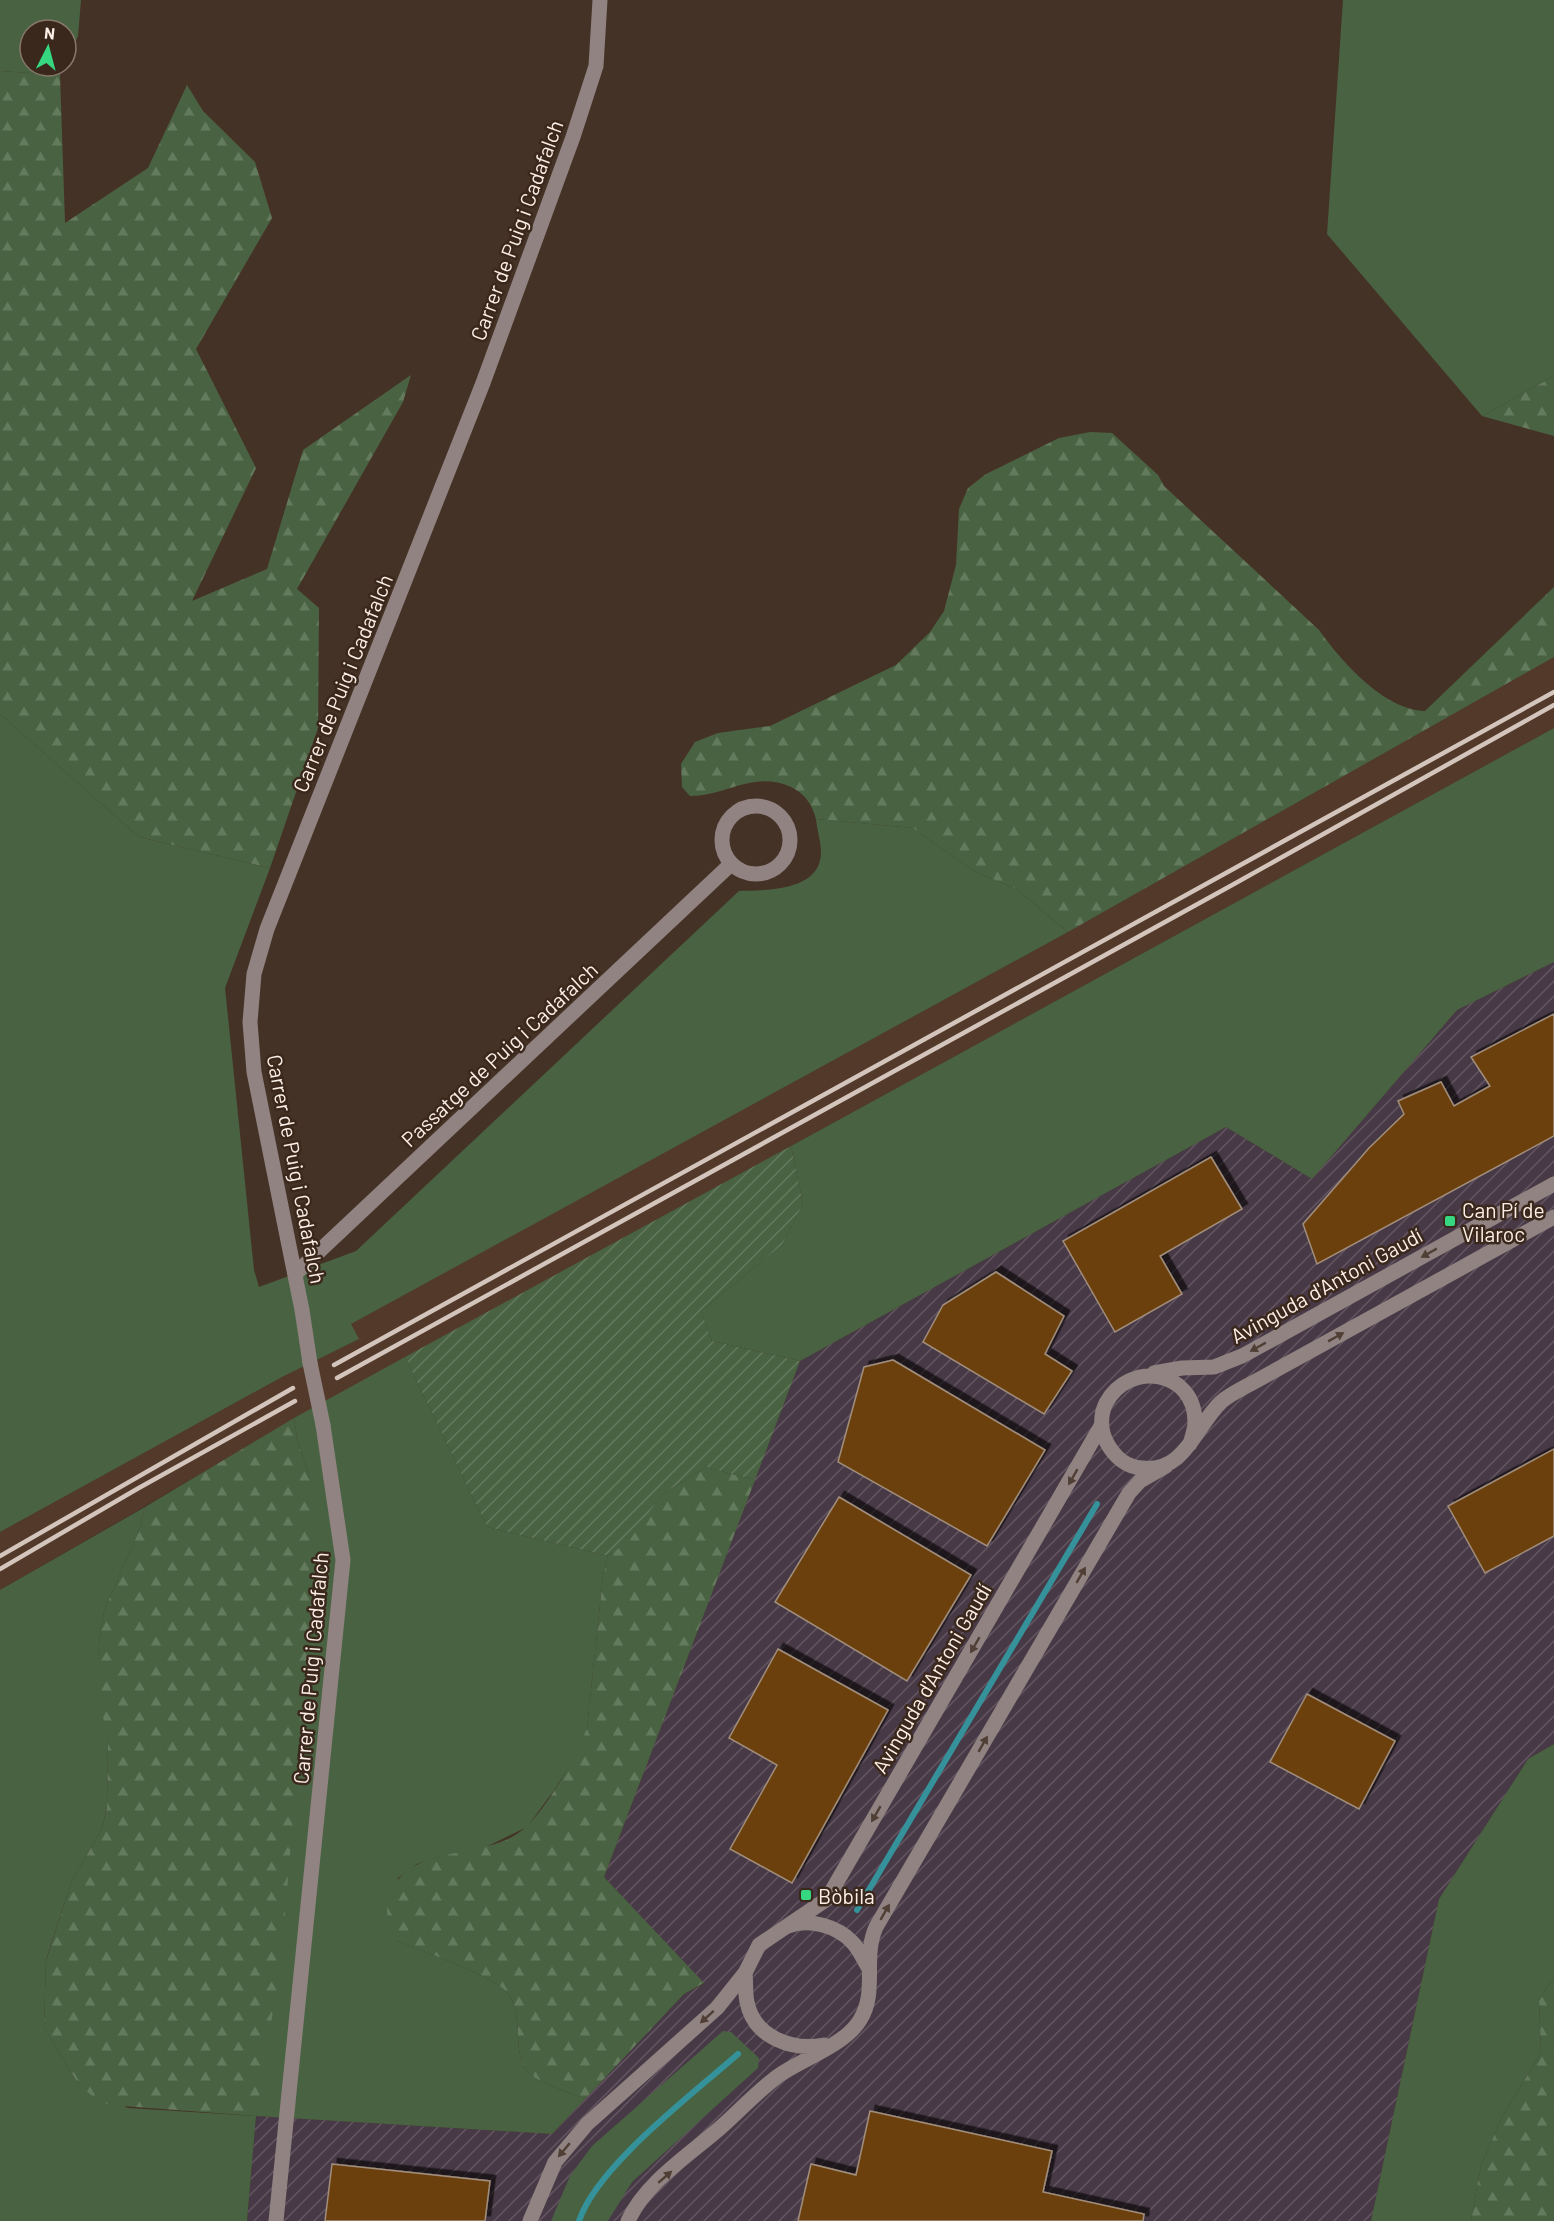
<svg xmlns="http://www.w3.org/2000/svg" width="1554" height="2221" viewBox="0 0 1554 2221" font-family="Barlow,sans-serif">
  <defs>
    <pattern id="industrial-furrows" width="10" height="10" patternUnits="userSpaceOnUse" patternTransform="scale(1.5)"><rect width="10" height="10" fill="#483946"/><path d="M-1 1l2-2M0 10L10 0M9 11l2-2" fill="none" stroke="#635661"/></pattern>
    <pattern id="forest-firs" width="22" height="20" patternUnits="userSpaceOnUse" patternTransform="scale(1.5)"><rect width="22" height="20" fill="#496342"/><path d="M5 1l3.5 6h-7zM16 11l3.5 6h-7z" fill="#647a5d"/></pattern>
    <pattern id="garden-furrows" width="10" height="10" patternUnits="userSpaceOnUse" patternTransform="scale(1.5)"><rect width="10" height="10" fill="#496342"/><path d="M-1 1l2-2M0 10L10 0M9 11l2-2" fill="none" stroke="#647a5d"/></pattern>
    <filter id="shadow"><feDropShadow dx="5.5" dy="-5.5" stdDeviation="0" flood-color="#0009"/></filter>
  </defs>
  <rect width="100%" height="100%" fill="#453226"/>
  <path fill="#533929" d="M1554,657V728L342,1392L0,1590V1532L282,1377L358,1339L350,1324L1068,932Z"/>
  <path fill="url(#industrial-furrows)" d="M1554,962V1744L1528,1759L1439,1899L1371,2221H247L256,2116L552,2134L684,1994L704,1984L604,1877L800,1361L1226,1127L1312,1179L1457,1010Z"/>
  <path fill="#496342" d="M0,0H81L78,36L66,62V30H30V66H64L60,75L0,71Z
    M1343,0H1554V376L1482,416L1327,234Z
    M0,714L139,837L270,868L225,988L254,1270L259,1287L356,1251L739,891C765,890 821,892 821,852C821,842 817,830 816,819L913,828L974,871L1016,889L1068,932L351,1324L359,1339L282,1377L0,1532Z
    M1554,728V962L1457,1010L1312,1179L1226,1127L800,1361L712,1341L701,1311L782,1245L803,1204L791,1146Z
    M405,1357L487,1527L608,1556L603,1576L587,1728L579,1750L555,1789L527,1827L484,1848L438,1857L417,1864L398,1878L396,1940C421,1952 497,1975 510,1996C524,2020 511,2057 530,2074C541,2084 571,2093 585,2099L552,2134L256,2116L247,2221H0V1590L145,1507L140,1528L104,1611L100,1635L98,1657L108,1744L107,1806L102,1828L71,1883L46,1960L44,2027L77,2082L128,2108L256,2116L313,1582L310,1478L297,1439L294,1418Z
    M1554,1744V1977L1539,2000L1541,2053L1503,2115L1481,2165L1471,2221H1371L1439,1899L1528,1759Z
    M723,2031L731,2032L759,2058L758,2068L632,2182L608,2221H551L570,2176L592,2146Z"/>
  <path fill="url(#forest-firs)" d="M0,71L60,75L65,223L148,168L187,85L203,111L255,162L272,218L196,349L256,468L192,601L267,569L303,450L411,375L403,402L297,589L319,608L318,728L270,868L139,837L0,714Z
    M1554,376V436L1482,416Z
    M1090,432L1112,433L1158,475L1164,486L1319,630C1341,661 1384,710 1425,711L1554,587V657L1068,932L1016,889L974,871L913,828L816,819C812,804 805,794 791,787C754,770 726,796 690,796L682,787L681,764L695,742L718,733L770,726L896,665L930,632L944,611L956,565L959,509L968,488L986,474L1059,438Z
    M294,1418L297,1439L310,1478L313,1499V1582L281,1962L256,2116L109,2105L92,2096L77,2082L44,2027L46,1961L71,1883L102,1828L107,1807L108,1744L96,1677L100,1635L104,1611L140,1528L145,1507Z
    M706,1467L755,1480L604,1877L704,1983L684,1994L585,2099C571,2093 541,2084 530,2074C511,2057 524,2020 510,1996C497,1975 421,1952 396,1940C387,1921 383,1907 393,1888C416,1842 492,1861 527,1826C550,1803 575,1758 587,1728L603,1576L608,1556L629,1540L662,1494Z
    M1554,1977V2221H1471L1481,2165L1503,2115L1541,2053L1539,2000Z"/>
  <path fill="url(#garden-furrows)" d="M791,1146L803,1204L782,1245L701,1311L712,1341L800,1361L755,1480L706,1467L662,1494L629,1541L608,1556L487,1527L405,1357Z"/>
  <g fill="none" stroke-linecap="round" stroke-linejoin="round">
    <path stroke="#36929a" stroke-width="6" d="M857,1910L1097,1504
      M579,2221C597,2166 693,2094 738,2054"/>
  </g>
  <path fill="#6c410e" stroke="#a18e7c" stroke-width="1.5" filter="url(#shadow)" d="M1554,1014V1136L1317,1264L1303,1224L1369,1148L1404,1114L1398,1101L1441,1082L1454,1106L1490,1086L1471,1057Z
    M1211,1157L1242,1209L1160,1256L1182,1294L1115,1332L1063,1241Z
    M996,1272L1064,1316L1045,1354L1072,1371L1044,1414L923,1342L943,1305Z
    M893,1360L1045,1450L987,1546L838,1462L864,1367Z
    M1554,1449V1536L1485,1573L1448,1506Z
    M839,1497L971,1575L907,1681L775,1602Z
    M778,1649L888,1710L792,1883L730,1849L777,1765L729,1738Z
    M1307,1694L1395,1741L1359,1809L1270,1762Z
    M870,2111L1052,2151L1043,2192L1144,2214L1143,2221H798L811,2164L856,2175Z
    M332,2164L490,2181L485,2221H325Z"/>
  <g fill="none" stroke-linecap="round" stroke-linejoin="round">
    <path stroke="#908381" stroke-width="15" d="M722 840a34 34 0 1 1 68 0a34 34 0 1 1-68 0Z
      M295,1274L731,864
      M310,1363L302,1310L254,1072L250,1022L254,974L267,929L483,383L573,137L596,66L600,0
      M1154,1373L1182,1368L1214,1367L1242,1356L1554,1184
      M1190,1444C1192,1437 1195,1429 1195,1422C1195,1370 1129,1360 1106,1403C1100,1415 1100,1431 1107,1443C1114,1456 1126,1467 1142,1468C1185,1473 1195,1427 1221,1402C1230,1394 1245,1387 1256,1381L1554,1217
      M788,1926C809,1918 838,1926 853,1943C859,1949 863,1959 868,1967
      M745,1973C746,1982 745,1993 747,2002C754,2038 793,2051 824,2045
      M276,2221L343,1560L323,1425
      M530,2221L555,2162L587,2124L717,2008L745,1973L759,1945L827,1899L1101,1426
      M628,2221C645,2183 689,2155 720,2128C739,2111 758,2091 778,2076C802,2059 845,2045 860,2020C878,1991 862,1959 876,1927L1129,1493L1140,1481L1166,1466"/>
    <path stroke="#d3c5bc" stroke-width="4.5" d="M334,1365L1554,692
      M337,1378L1234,884L1554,705
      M0,1556L293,1388
      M0,1569L137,1489L295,1401"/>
    <path stroke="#908381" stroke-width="15" d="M310,1363L323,1425"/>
  </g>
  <defs><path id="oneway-solid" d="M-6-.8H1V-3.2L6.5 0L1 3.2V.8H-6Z" transform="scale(1.5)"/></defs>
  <g fill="#503f35">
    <use href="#oneway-solid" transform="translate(1429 1253) rotate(151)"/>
    <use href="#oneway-solid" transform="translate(1336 1337) rotate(-29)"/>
    <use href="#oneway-solid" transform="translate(1258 1347) rotate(151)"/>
    <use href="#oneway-solid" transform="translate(1073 1477) rotate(120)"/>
    <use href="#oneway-solid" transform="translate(1081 1575) rotate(-60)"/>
    <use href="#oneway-solid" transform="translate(975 1645) rotate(120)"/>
    <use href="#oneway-solid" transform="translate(983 1744) rotate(-60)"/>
    <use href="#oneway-solid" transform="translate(876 1814) rotate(120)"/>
    <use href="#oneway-solid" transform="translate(885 1912) rotate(-60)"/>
    <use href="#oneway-solid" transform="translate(707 2017) rotate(138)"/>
    <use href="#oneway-solid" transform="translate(564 2150) rotate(130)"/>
    <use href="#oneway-solid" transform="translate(665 2177) rotate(-41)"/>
  </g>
  <g fill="#35d881" stroke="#3b281c" stroke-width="2">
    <rect x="1444" y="1215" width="12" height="12" rx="3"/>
    <rect x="800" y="1889" width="12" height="12" rx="3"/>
  </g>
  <g text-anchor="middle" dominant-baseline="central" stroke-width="5" stroke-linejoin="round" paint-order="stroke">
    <g font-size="21" fill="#fcefe7" stroke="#3b281c">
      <text transform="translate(516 230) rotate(-70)">Carrer de Puig i Cadafalch</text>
      <text transform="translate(342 683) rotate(-68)">Carrer de Puig i Cadafalch</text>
      <text transform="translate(499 1054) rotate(-43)">Passatge de Puig i Cadafalch</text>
      <text transform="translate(297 1169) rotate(79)">Carrer de Puig i Cadafalch</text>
      <text transform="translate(1326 1285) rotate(-29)">Avinguda d'Antoni Gaudí</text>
      <text transform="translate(310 1668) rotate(-85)">Carrer de Puig i Cadafalch</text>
      <text transform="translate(931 1678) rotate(-60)">Avinguda d'Antoni Gaudí</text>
    </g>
    <g font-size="21" fill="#fcefe7" stroke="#3b281c" text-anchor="start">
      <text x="1462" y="1209">Can Pí de<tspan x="1462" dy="24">Vilaroc</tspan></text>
      <text x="818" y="1895">Bòbila</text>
    </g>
  </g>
  <g transform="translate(48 48) rotate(6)"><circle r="28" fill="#3b281c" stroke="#88786d" stroke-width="1.5"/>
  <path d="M0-4.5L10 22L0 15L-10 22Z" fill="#35d881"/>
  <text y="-9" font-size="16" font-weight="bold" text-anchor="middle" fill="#fcefe7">N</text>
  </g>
</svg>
